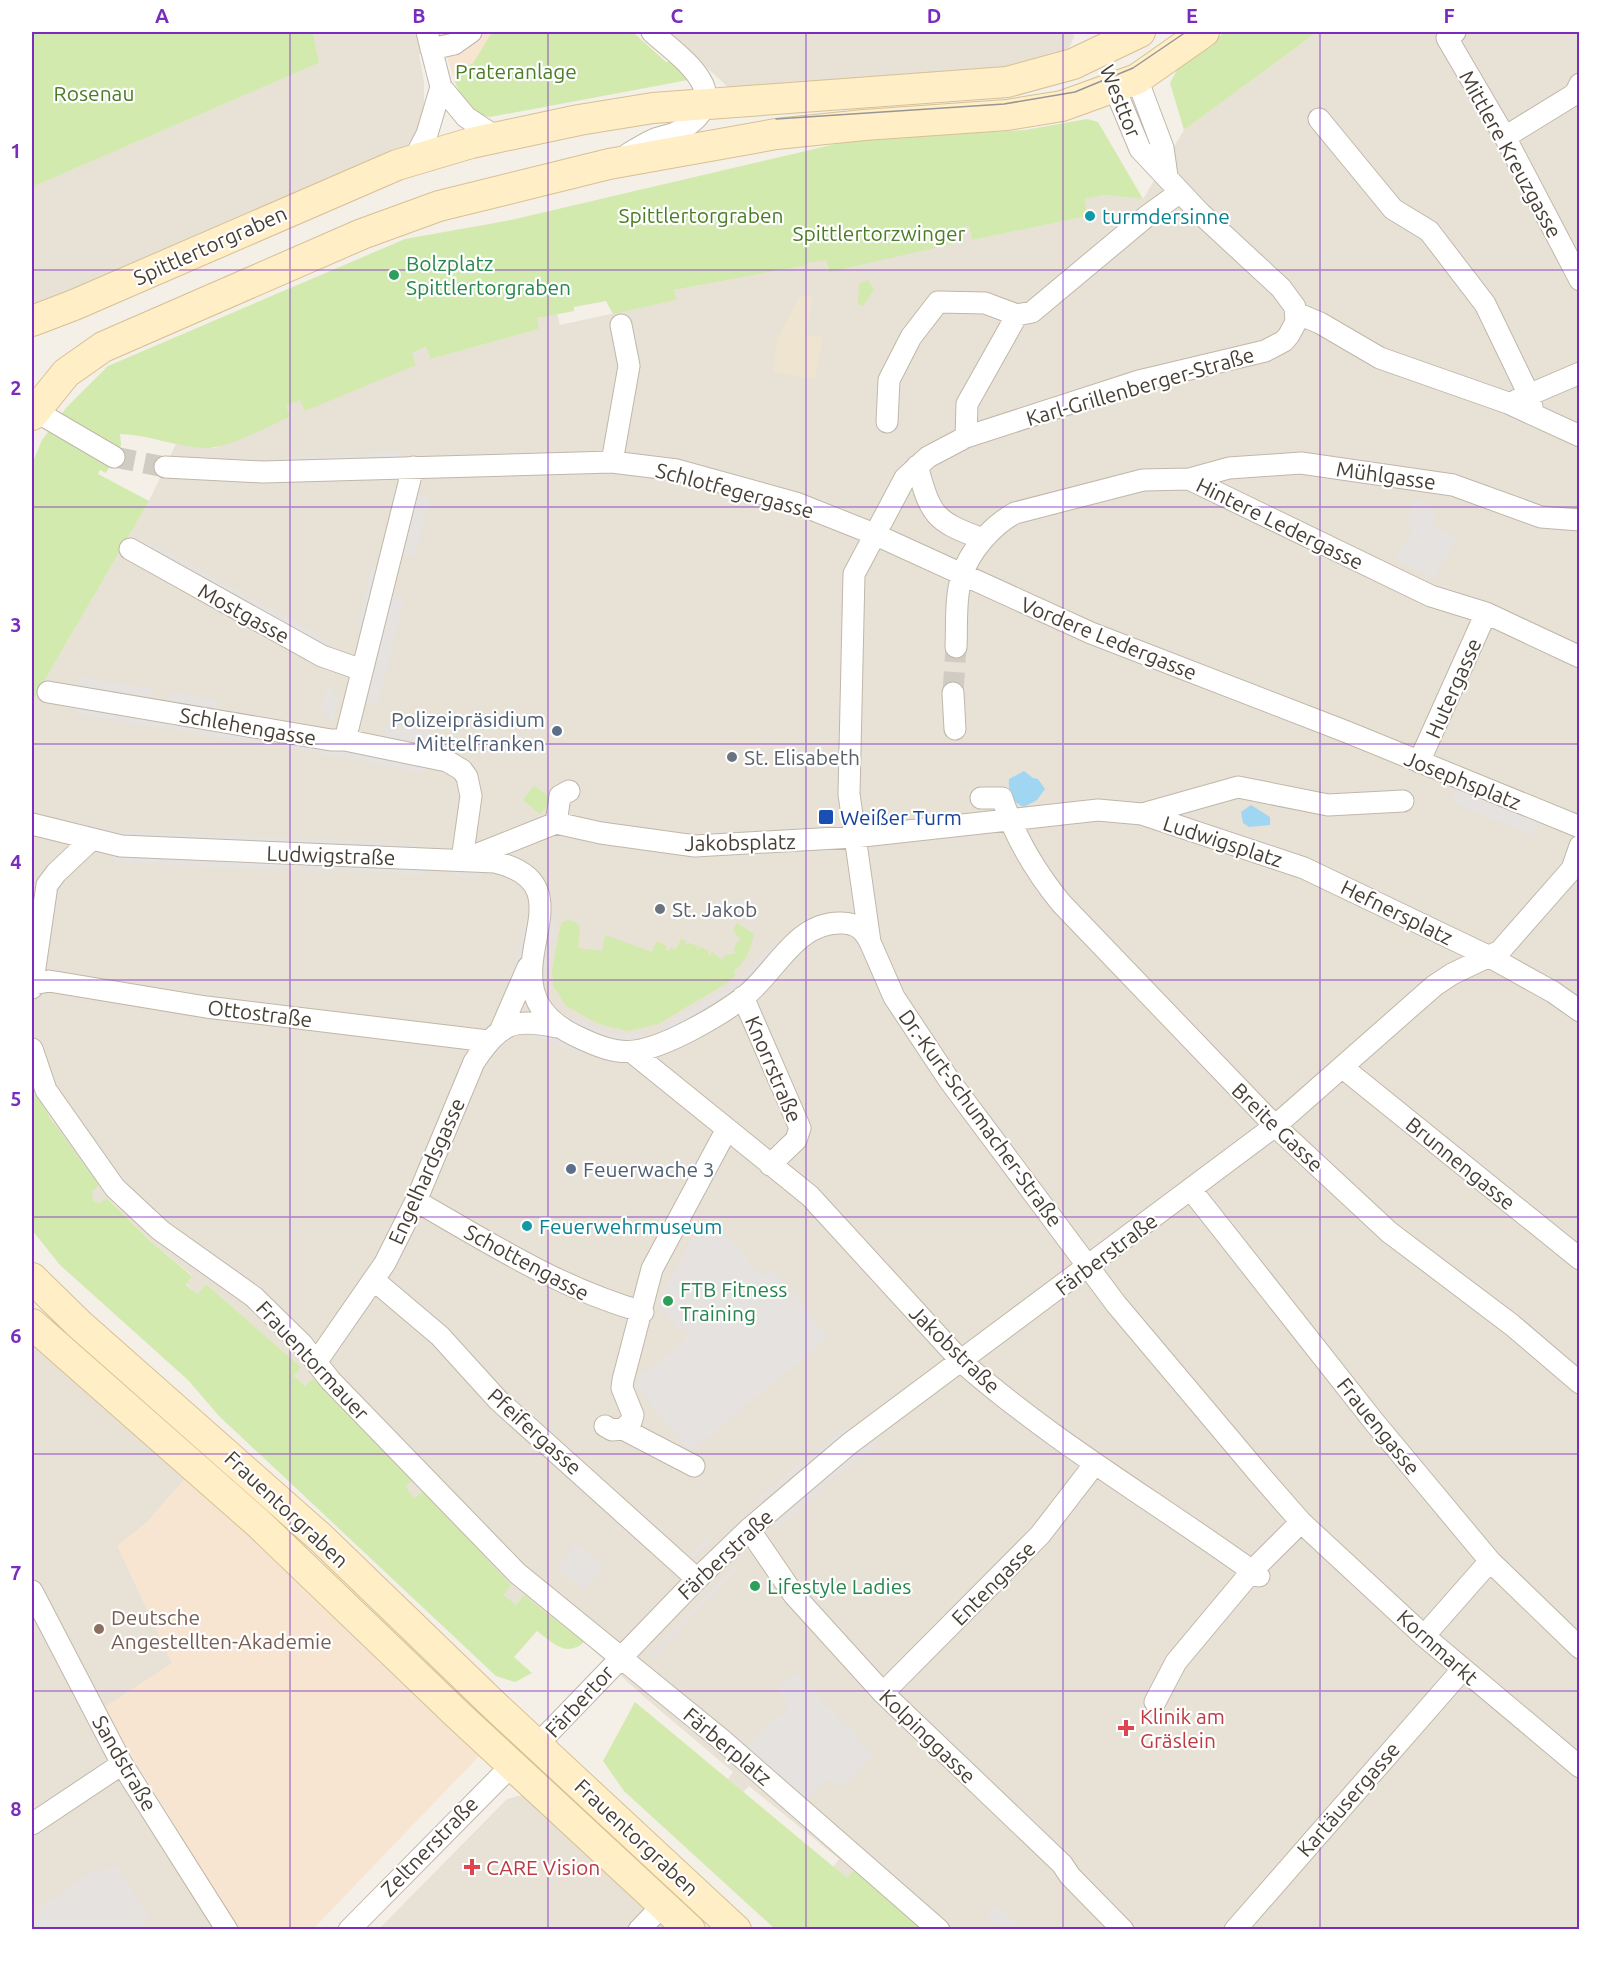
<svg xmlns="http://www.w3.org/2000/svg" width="1611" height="1961" viewBox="0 0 1611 1961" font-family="Ubuntu,sans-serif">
  <rect width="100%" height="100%" fill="#f4efe7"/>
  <path fill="#e8e1d5" d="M313,32H418L423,48L419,55L424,82V105L420,126L407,146L32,309V187L319,63Z
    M668,32H1073L1074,36L1068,51L1014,73L729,88Z
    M1317,32H1579V1929H925L856,1868L847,1879L833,1867L839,1859L749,1786L743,1792L728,1779L733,1772L642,1695L581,1639L524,1595L516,1605L504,1595L511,1585L423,1491L415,1499L404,1486L413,1479L318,1383L313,1378L305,1386L294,1376L301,1367L206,1284L198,1294L186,1284L192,1275L149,1240L108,1198L100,1203L93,1201L91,1195L94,1189L37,1094L32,1096V702L149,501L176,444L215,448L290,417L285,406L300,400L305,410L415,365L411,353L427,347L431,359L539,329L537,318L557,314L560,325L675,300L674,290L808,265V263L826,259L828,271L951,244L949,231L969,226L972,240L1088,216L1085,199L1104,195L1143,199L1184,130Z
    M32,1337L190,1473L147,1522L118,1546L172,1663L113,1727L238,1929H32Z
    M518,1796H524L675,1930H378L507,1799Z"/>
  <path fill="#f7e5d1" d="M439,32H492L473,63L459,72L455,82Z
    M190,1473L480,1755L313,1929H238L114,1727L106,1706L172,1663L117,1546L147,1522Z"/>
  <path fill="#eee4d0" d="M805,295H813L805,335L823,337L815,379L773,372L777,339L799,297Z"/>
  <path fill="#d2eaae" d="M32,32H313L319,63L32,187Z
    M492,32H633L666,62L673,61L688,80L490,117L467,112L455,82L459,72L473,63Z
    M1225,32H1317L1184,130L1170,83L1178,68Z
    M1087,119L1098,122L1143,199L1104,195L1085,199L1088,216L972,240L969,226L949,231L952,244L829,272L826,260L808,263V265L674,290L676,300L613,314L606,301L574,307V311L537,318L539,329L431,359L426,347L412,353L416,365L305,411L300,400L286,406L290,417C268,426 226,450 203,448C174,446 149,435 120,434L121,445L106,473L100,470L98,474L149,501L32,702V464L42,440L66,408L108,366L405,239L511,220L857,139L1025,130Z
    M868,280L874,290L863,306L858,304L859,284Z
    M534,785L552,800L540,814L523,800Z
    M568,920L576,922L580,928L578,948L602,951L605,935L652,952L657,941L667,946L666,950L669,951L671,947L676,950L681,939L686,941L685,946L689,943L698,946L696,951L700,947L709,951L708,955L710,956L712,952L723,960V956L736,953L733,950L737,942L741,941L733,930L737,923L754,934C750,951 746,961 734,971L735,976L727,983L658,1024L628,1031L599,1024L566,1006L553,986L552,970L561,923Z
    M37,1094L51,1119L99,1185L92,1192L93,1201L100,1203L107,1198L149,1240L192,1276L186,1285L198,1294L206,1284L301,1367L294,1376L305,1386L313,1378L414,1479L405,1486L414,1498L424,1491L511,1585L504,1595L516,1605L524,1595L584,1642C566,1658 553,1643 537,1631L514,1657L532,1673L515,1682L496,1676L219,1416L188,1380L60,1265L32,1230V1096Z
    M635,1702L847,1878L856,1868L925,1929H775L624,1791L603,1761Z"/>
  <path fill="#e5e2df" d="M398,451L402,458L365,459V453Z
    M359,454V460L324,461V455Z
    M316,456L317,462L281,463L284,457Z
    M415,494L430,498L415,557L400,553Z
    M1416,498L1438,512L1432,523L1457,539L1433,579L1395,559L1413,526L1406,522Z
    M148,541L326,639V646L141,544Z
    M371,569H377L362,632L357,627Z
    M390,594L405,598L378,704L363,701Z
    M80,677L152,689L150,703L78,691Z
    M327,687L339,698L333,722L321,711Z
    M172,692L219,700L216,714L169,706Z
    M78,702L265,733L263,745L75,714Z
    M388,724L441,736L448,751L385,738L387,734L382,728Z
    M284,741L358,753L428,768L423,773L283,747Z
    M1457,787L1540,821L1534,836L1450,802Z
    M72,821L117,831L416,843L419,849L132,838L66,824Z
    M110,854L429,868L425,875L147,864L115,862Z
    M450,869L486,870L481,877L454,876Z
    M551,913L556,918L547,971L541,975Z
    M529,925L525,947L519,967L515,962L523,927Z
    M775,942H783L743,984L664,1033L665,1025L739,980Z
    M572,1017L611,1034H642L647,1039L620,1041L599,1036L566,1020Z
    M534,1030L571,1043L588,1051L584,1055L536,1037Z
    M701,1222L732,1240L762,1276L772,1268L829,1337L690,1452L633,1382L645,1370L648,1372L655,1362L659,1364L666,1353L670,1355L676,1344L680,1346L688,1332L685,1328L681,1332L657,1302Z
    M844,1428L849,1430L757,1504V1498Z
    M877,1439L876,1446L833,1478L780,1528L773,1527L829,1474Z
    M707,1538L714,1539L689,1561L685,1557Z
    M576,1543L604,1567L584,1591L557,1567Z
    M736,1563L737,1569L655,1656H648Z
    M795,1672L874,1755L841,1789L830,1779L807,1800L746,1747L790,1706L776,1689Z
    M115,1864L149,1918L142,1923L146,1929H32V1914L96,1868L100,1873Z
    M995,1905L1017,1922L1011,1929H1004L986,1916Z"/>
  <path fill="#a1d6f3" d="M1024,771L1033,778L1038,779L1045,789L1037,800L1024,807C1011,802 1008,792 1009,779Z
    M1251,805L1270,817V825L1249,827L1243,823L1241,812Z"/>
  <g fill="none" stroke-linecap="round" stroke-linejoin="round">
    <path stroke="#d1ccc3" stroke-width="21" stroke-dasharray="21 10" stroke-linecap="butt" d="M114,457L165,467
      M953,693L956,647"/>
    <g stroke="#c0b7a9" stroke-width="23">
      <path id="street" d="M427,32L441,87L466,117L496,137
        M1455,32L1447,38L1505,137L1580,280
        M431,49L454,44L471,32
        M1137,79L1163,148L1167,176
        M1115,89L1140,149L1200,213L1281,288L1295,307L1296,322L1289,335L1284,341L1265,351L1139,381L966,437L928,457L905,478L854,574L849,794L870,942L894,997L949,1080L1116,1304L1260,1475L1301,1522L1424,1636L1580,1767
        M1319,119L1393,209L1429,231L1485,304L1529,395L1532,407
        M1505,137L1575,94L1580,84
        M628,154C636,149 644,144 653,140C661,136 671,136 679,131C740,96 682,59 652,32
        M414,159L427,134L441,87
        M1296,313L1320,323L1380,358L1508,403L1580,436
        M1517,400L1580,373
        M32,409L114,457
        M887,422L889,380L911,337L938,302L985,303L1017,315L1032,312L1147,216L1179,193
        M966,437L967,404L1017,315
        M612,462L629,366L621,325
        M917,466C931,515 933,521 983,539
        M165,467L263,472L612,462L677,470L796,503L874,534L1091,633L1347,732L1580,827
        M1189,479L1229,468L1301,463L1453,485L1541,517L1580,520
        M130,549L322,656L362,670
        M956,647C957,625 955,597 962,576C969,551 993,525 1015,513L1143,480L1189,479L1406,584L1431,596L1486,613L1580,657
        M48,692L331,740H345L447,761L462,770L467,777L471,796L462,860
        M953,693L955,729
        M345,740L413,467
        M1419,762L1486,613
        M981,798H1002C1015,838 1035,871 1061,903L1275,1126L1389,1232L1512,1325L1580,1383
        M1142,814L1304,868L1490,957L1553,992L1580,1011
        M556,823L560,796L569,791
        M32,824L121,846L495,862C603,888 468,986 578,1037C595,1045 615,1054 635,1051C666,1047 719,1016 744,997C776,972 796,921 842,923C856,923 864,930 870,942
        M468,858L556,823L601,833L695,846L854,837L1098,810L1142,814L1238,787L1328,805L1403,801
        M33,984L49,981L206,1007L488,1041
        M32,988L47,885L56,873L91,840
        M743,997L800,1128L796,1140L770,1165
        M501,1029L528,967
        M32,1049L46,1090L115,1188L160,1230L254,1297L302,1344L330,1380L517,1573L722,1740L939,1930
        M632,1052L810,1196L962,1362C1054,1443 1160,1504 1259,1576
        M1342,1067L1580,1259
        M1192,1191L1375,1423L1490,1561L1580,1648
        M416,1201C491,1244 559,1288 643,1312
        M375,1281L440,1336L498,1400L697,1579
        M317,1361L385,1263L416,1201L474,1062C500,1024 512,1017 557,1027
        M605,1426L612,1430L623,1429L694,1466
        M623,1429L631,1422L633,1415L622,1388L623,1380L652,1269L727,1129
        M749,1529L794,1595L883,1693L1062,1864L1070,1876L1123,1930
        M32,1591L122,1764L227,1930
        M1424,1636L1490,1561
        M883,1693L1040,1535L1094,1465
        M1155,1702L1176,1662L1252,1571L1301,1522
        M537,1745L697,1579L749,1529L849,1444L1275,1126L1434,986L1452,974L1500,951L1572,869L1580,846
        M32,1824L122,1764
        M349,1930L512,1765
        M639,1930L663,1905
        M1235,1930L1462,1670"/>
    </g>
    <g stroke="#d6c195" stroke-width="32">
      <path id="secondary" d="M32,321L74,305L397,165L471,143L579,120L653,108L1007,82L1073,64L1140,32
        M32,415L66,373L103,347L362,234L439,206L609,164L776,134L864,125L1007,115L1062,106L1137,79L1204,32
        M32,1278L79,1324L321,1538L495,1706L736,1930
        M32,1324L258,1523L458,1715L690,1930"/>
    </g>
    <use href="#street" stroke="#fff" stroke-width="21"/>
    <use href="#secondary" stroke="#ffeec6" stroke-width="30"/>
    <path stroke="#969696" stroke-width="1.5" d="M776,119L1004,104L1075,92L1133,68L1186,32"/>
  </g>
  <path fill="none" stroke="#7b2cbf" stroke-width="1.5" stroke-opacity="0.55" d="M290,32V1930M548,32V1930M806,32V1930M1063,32V1930M1320,32V1930M32,270H1580M32,507H1580M32,744H1580M32,980H1580M32,1217H1580M32,1454H1580M32,1691H1580"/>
  <g fill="#0f9aa8" stroke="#fff" stroke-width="2">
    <circle cx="1090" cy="216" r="6"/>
    <circle cx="527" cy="1226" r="6"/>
  </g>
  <g fill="#2e9e5b" stroke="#fff" stroke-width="2">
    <circle cx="394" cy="275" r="6"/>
    <circle cx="668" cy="1301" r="6"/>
    <circle cx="755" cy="1586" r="6"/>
  </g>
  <g fill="#5c6f8a" stroke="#fff" stroke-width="2">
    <circle cx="557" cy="731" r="6"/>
    <circle cx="571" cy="1169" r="6"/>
  </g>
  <g fill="#6b7280" stroke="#fff" stroke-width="2">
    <circle cx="732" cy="757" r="6"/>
    <circle cx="660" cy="909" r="6"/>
  </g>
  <rect fill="#1a4fb4" stroke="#fff" stroke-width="2" x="818" y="809" width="16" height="16" rx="3"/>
  <circle fill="#8d6e63" stroke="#fff" stroke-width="2" cx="99" cy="1629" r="6"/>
  <g fill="#e0444e" stroke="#fff" stroke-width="2">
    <path d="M1123 1719h6v6h6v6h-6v6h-6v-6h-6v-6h6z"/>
    <path d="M469 1858h6v6h6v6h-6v6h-6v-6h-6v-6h6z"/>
  </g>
  <g text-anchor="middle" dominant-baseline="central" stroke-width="4.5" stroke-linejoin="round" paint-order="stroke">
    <g font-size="21" fill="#4b7c26" stroke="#fff">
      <text x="516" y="71">Prateranlage</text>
      <text x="94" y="93">Rosenau</text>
      <text x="701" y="215">Spittlertorgraben</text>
      <text x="879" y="233">Spittlertorzwinger</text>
    </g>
    <g font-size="21" fill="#473f35" stroke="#fff">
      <text transform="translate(1121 101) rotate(68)">Westtor</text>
      <text transform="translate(1511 154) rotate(61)">Mittlere Kreuzgasse</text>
      <text transform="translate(210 245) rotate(-24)">Spittlertorgraben</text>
      <text transform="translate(1140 386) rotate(-16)">Karl-Grillenberger-Straße</text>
      <text transform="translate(1386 475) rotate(8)">Mühlgasse</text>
      <text transform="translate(735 490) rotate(15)">Schlotfegergasse</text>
      <text transform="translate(1280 523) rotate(26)">Hintere Ledergasse</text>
      <text transform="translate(244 613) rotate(29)">Mostgasse</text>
      <text transform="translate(1109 638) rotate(22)">Vordere Ledergasse</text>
      <text transform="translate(1453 688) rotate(-66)">Hutergasse</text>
      <text transform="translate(248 726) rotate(10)">Schlehengasse</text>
      <text transform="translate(1463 780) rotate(22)">Josephsplatz</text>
      <text transform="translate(1223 841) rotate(18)">Ludwigsplatz</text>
      <text transform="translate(740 842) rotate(-1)">Jakobsplatz</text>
      <text transform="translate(331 855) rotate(2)">Ludwigstraße</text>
      <text transform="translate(1397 912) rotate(26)">Hefnersplatz</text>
      <text transform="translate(260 1013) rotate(7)">Ottostraße</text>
      <text transform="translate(774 1069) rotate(67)">Knorrstraße</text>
      <text transform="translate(981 1118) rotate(54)">Dr.-Kurt-Schumacher-Straße</text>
      <text transform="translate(1278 1127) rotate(44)">Breite Gasse</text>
      <text transform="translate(1461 1163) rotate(39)">Brunnengasse</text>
      <text transform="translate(426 1171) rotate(-66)">Engelhardsgasse</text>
      <text transform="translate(1106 1254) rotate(-37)">Färberstraße</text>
      <text transform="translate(527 1262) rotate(28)">Schottengasse</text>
      <text transform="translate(955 1349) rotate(44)">Jakobstraße</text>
      <text transform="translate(313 1360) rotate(47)">Frauentormauer</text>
      <text transform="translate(1379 1426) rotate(51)">Frauengasse</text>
      <text transform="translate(535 1431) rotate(42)">Pfeifergasse</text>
      <text transform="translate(287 1509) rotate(43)">Frauentorgraben</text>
      <text transform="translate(725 1554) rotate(-43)">Färberstraße</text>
      <text transform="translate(993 1583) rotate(-45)">Entengasse</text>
      <text transform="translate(1438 1647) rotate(42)">Kornmarkt</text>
      <text transform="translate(579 1701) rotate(-47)">Färbertor</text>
      <text transform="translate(928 1736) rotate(44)">Kolpinggasse</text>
      <text transform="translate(728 1746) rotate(40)">Färberplatz</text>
      <text transform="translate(125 1763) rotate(60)">Sandstraße</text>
      <text transform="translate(1348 1799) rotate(-49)">Kartäusergasse</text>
      <text transform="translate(637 1837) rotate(43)">Frauentorgraben</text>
      <text transform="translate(429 1846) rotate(-46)">Zeltnerstraße</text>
    </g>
    <g font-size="21" fill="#0d838f" stroke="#fff" text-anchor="start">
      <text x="1102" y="216">turmdersinne</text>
      <text x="539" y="1226">Feuerwehrmuseum</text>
    </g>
    <g font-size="21" fill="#27864d" stroke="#fff" text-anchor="start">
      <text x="406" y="263">Bolzplatz<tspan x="406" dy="24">Spittlertorgraben</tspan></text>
      <text x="680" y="1289">FTB Fitness<tspan x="680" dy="24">Training</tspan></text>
      <text x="767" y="1586">Lifestyle Ladies</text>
    </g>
    <g font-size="21" fill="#4e5e75" stroke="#fff" text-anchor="end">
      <text x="545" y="719">Polizeipräsidium<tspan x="545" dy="24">Mittelfranken</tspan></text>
      <text x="583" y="1169" text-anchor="start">Feuerwache 3</text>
    </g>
    <g font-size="21" fill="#5b616d" stroke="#fff" text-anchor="start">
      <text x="744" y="757">St. Elisabeth</text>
      <text x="672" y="909">St. Jakob</text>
    </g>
    <g font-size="21" fill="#164399" stroke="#fff" text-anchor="start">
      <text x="840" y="817">Weißer Turm</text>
    </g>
    <g font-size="21" fill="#785e54" stroke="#fff" text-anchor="start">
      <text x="111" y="1617">Deutsche<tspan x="111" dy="24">Angestellten-Akademie</tspan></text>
    </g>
    <g font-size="21" fill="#be3a42" stroke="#fff" text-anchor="start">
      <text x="1140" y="1716">Klinik am<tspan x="1140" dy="24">Gräslein</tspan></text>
      <text x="486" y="1867">CARE Vision</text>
    </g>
  </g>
  <rect width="1611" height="1961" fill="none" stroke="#ffffff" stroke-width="66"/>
  <rect x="33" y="33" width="1545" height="1895" fill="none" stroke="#7b2cbf" stroke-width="2"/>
  <g font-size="20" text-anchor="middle" font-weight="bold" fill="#7b2cbf">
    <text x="162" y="23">A</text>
    <text x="419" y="23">B</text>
    <text x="677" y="23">C</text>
    <text x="934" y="23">D</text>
    <text x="1192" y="23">E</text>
    <text x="1449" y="23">F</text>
    <text x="16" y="158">1</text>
    <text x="16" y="395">2</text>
    <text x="16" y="632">3</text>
    <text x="16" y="869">4</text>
    <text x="16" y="1106">5</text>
    <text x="16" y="1343">6</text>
    <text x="16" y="1580">7</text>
    <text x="16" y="1816">8</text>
  </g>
</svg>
